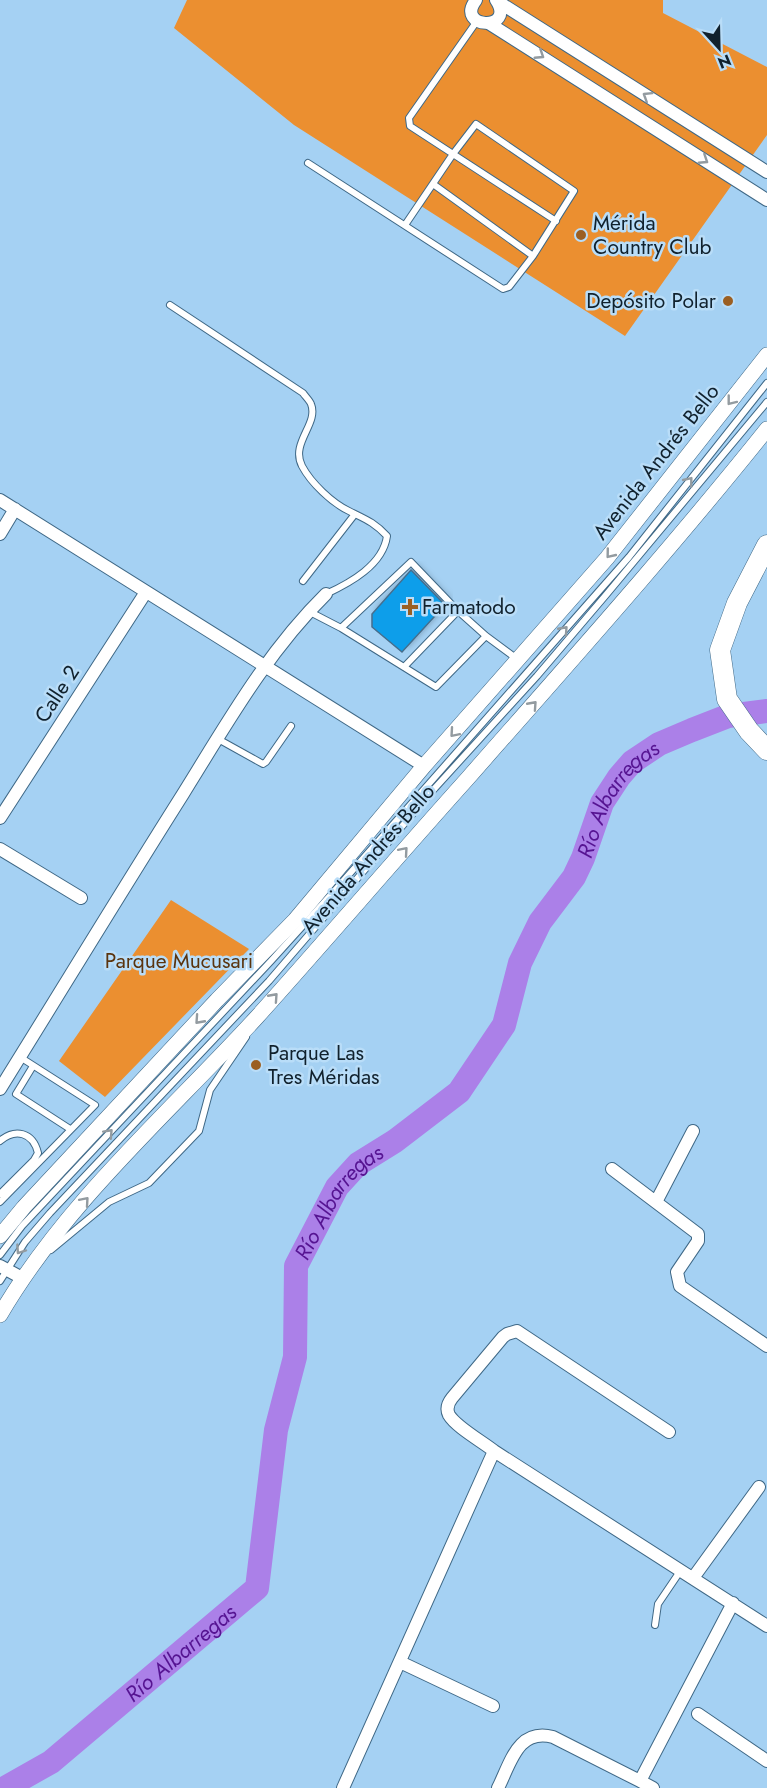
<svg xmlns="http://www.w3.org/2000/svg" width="767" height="1788" viewBox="0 0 767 1788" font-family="Jost,sans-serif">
  <defs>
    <filter id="shadow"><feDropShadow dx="5.5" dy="-5.5" stdDeviation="3" flood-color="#0004"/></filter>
  </defs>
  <rect width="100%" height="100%" fill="#a5d1f3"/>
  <path fill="#eb8f30" d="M187,0H663V13L767,67V135L625,336L294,125L174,28Z
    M171,900L249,949L105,1097L59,1061Z"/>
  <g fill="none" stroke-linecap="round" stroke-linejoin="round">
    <path stroke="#ab80e8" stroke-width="24" id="s1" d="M5,1788L51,1762L257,1588L276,1430L295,1357L296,1266L337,1187L358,1164L395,1141L459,1092L504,1025L520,963L540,922L574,877L583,858L602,803L619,777L632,762L659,744L692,730L728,716L767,711"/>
  </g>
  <path fill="#0e9eea" stroke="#456e8d" stroke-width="1.5" filter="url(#shadow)" d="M411,570L445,605L402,652L372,627V614Z"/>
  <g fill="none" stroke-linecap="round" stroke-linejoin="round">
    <g stroke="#3f6886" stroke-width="8">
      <path id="service" d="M477,21L409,118L410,126L556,221
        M308,163L503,289L509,287L533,256L574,191L476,124L453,154L405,225
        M433,184L533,256
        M170,305L303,393C305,396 310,401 311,404C319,424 290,443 302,466C311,483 332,503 349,511C365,519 374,522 387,536C383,565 350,583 326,594
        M303,581L355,514
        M310,612L341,628L436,687L486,636
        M341,628L411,562L458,611L486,636L517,659
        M404,667L458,611
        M218,739L263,764L266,762L291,726
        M33,1066L16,1094L70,1129
        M0,1141C15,1128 33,1132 38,1153L34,1160L0,1194
        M0,1202L95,1105L20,1057
        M51,1250L109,1202L149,1183L199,1131L210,1090L246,1037
        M0,1255L22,1226L271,961L337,888L629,557L767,383
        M0,1281L25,1242L50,1213L269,981L435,788L537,676L606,595L767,402
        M655,1625L658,1604L681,1570"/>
    </g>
    <g stroke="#3f6886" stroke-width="14">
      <path id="minor" d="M476,0C454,29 517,32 496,0
        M497,1L767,172
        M490,24L767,200
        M0,500L424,766
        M0,534L15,509
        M0,818L146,592
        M0,849L81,898
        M0,1089C61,991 121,892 183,794C226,725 267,652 326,594
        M612,1169L698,1234V1241L677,1272L680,1286L767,1346
        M656,1202L693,1131
        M0,1266L22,1278
        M669,1432L517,1331L507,1334L503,1337L452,1398C448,1403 446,1409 449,1415C456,1427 483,1442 494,1451L767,1626
        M693,1578L759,1487
        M400,1662L493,1706
        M698,1714L767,1761
        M343,1788L494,1451
        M498,1788C511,1762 518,1728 553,1737L640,1781
        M653,1788L640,1781L733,1603"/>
    </g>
    <g stroke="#3f6886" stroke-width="16">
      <path id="tertiary" d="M0,1236L24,1207L217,1000L295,920L424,766L607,558L767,355
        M0,1315C66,1202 169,1113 257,1017C328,938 397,857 468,778C569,663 671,549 767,429"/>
    </g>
    <g stroke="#3f6886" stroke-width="21">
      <path id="trunk" d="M767,545L737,603L720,650L727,699L749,731L767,750"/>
    </g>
    <use href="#service" stroke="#fff" stroke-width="6"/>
    <use href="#minor" stroke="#fff" stroke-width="12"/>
    <use href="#tertiary" stroke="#fff" stroke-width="15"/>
    <use href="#trunk" stroke="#fff" stroke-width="20"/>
  </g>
  <defs><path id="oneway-chevron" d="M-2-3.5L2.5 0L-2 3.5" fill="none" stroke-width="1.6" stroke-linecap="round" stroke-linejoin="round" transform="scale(1.5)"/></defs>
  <g stroke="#939ba0">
    <use href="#oneway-chevron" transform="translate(540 55) rotate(33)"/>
    <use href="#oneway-chevron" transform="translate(647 96) rotate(-148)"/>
    <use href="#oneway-chevron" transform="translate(704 160) rotate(33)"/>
    <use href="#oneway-chevron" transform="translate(731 401) rotate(128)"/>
    <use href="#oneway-chevron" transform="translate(689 481) rotate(-51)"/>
    <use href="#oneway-chevron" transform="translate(610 554) rotate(129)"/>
    <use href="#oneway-chevron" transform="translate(564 630) rotate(-48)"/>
    <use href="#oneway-chevron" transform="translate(533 705) rotate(-48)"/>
    <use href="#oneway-chevron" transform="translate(454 733) rotate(131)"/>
    <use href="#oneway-chevron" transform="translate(404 851) rotate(-49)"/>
    <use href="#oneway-chevron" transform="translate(274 997) rotate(-48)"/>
    <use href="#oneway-chevron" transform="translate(199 1020) rotate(132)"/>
    <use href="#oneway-chevron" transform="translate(109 1133) rotate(-47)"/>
    <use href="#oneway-chevron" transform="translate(85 1201) rotate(-49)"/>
    <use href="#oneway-chevron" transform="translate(20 1250) rotate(124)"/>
  </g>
  <g fill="#9b5f22" stroke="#b9ddf8" stroke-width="2">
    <circle cx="581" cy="235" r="6"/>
    <circle cx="728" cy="301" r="6"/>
    <path d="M407 598h6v6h6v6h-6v6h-6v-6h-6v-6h6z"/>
    <circle cx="256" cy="1065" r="6"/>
  </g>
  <g text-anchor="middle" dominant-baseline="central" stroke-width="5" stroke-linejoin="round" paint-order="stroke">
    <g font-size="21" fill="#10212d" stroke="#b9ddf8" text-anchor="start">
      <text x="593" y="223">Mérida<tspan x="593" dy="24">Country Club</tspan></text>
      <text x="716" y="301" text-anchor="end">Depósito Polar</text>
      <text x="422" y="607">Farmatodo</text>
      <text x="268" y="1053">Parque Las<tspan x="268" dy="24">Tres Méridas</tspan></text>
    </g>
    <g font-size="21" fill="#10212d" stroke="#b9ddf8">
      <text transform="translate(656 462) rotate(-52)">Avenida Andrés Bello</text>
      <text transform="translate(57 694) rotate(-57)">Calle 2</text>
      <text transform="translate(368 859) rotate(-49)">Avenida Andrés Bello</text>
    </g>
    <g font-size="21" fill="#5a340e" stroke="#b9ddf8">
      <text x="179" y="961">Parque Mucusari</text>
    </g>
    <g font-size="22" font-style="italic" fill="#561492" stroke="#b9ddf8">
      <text stroke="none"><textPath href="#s1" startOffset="1230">Río Albarregas</textPath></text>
      <text stroke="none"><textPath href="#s1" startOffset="726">Río Albarregas</textPath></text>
      <text stroke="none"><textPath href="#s1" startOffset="222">Río Albarregas</textPath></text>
    </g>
  </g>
  <g transform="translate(719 48) rotate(158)" stroke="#b9ddf8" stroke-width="4.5" paint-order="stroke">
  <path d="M0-4.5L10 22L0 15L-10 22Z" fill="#10212d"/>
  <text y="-9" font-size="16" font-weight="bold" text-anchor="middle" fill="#10212d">N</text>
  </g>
</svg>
